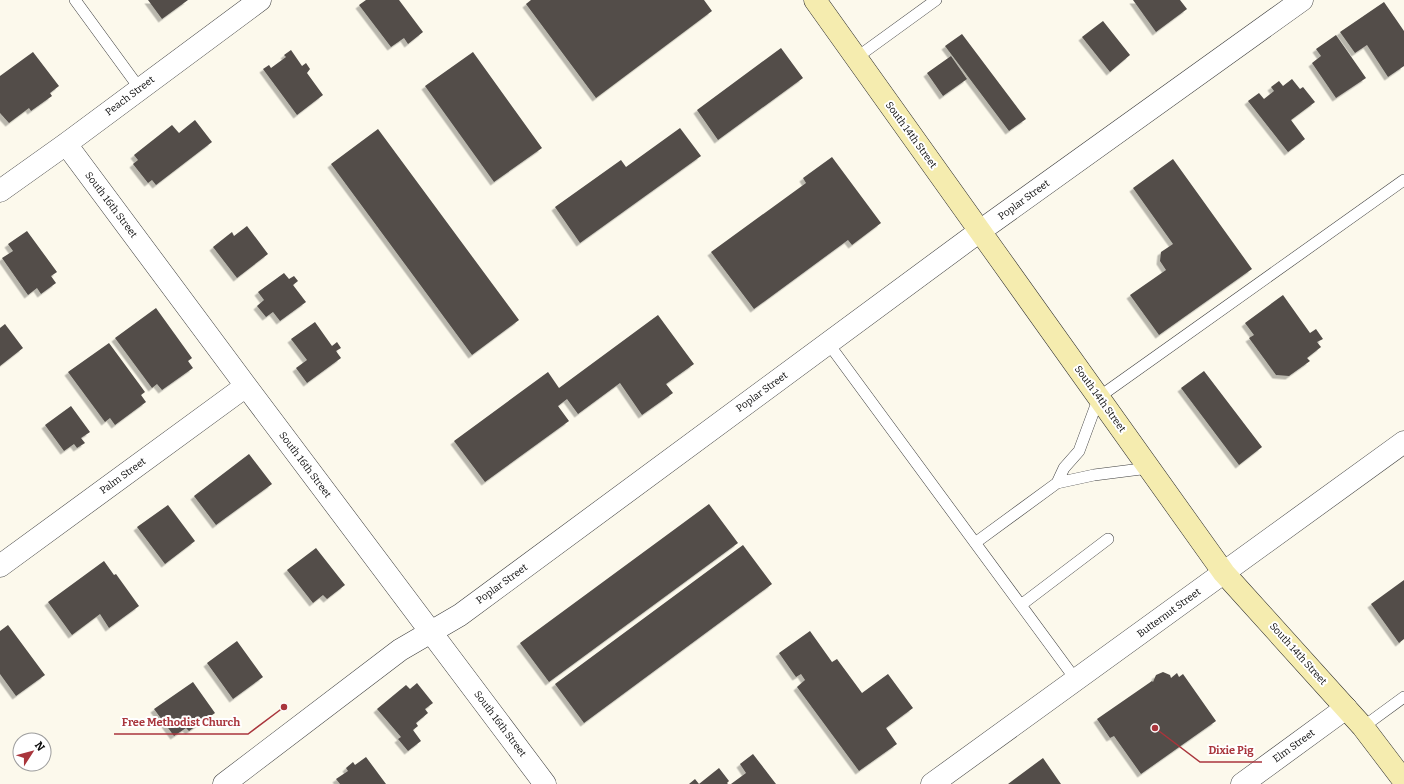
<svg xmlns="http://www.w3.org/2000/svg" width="1404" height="784" viewBox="0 0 1404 784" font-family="Bitter,serif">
  <defs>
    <filter id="shadow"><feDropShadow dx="-3.5" dy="3.5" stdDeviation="0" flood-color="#0004"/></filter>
  </defs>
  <rect width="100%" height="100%" fill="#fcf9ec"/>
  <path fill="#524d49" filter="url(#shadow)" d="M148,0H188L162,19Z
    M366,0H399L423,32L408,44L404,38L391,47L359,5Z
    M531,0H704L712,11L596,98L526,4Z
    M1133,0H1180L1187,9L1156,32Z
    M1384,2L1404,31V66L1388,77L1367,45L1355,53L1340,32Z
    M1103,21L1130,55L1110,72L1082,37Z
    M962,34L1026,119L1009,131L945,46Z
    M1336,35L1366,78L1336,98L1312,63L1321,56L1316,49Z
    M781,48L803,78L718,140L697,110Z
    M291,50L302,66L306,63L310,69L307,73L323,95L297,115L263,69L269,65L271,68L286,57L284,55Z
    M33,52L59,86L50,93L52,96L31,111L29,108L9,123L0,113V76Z
    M473,52L542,148L494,182L425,86Z
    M951,56L967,79L943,96L927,73Z
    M1292,79L1300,89L1303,87L1315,102L1291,120L1305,139L1288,152L1248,101L1259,93L1264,99L1274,91L1271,87L1279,81L1283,86Z
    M195,120L212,142L156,185L152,180L148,183L133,164L138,160L134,155L172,125L179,133Z
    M680,128L701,156L580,243L555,207L621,160L626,167Z
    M378,129L519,320L472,355L331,164Z
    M832,157L881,223L852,245L848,240L754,309L711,252L806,183L803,178Z
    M1173,159L1252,269L1159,335L1130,295L1166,270L1160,261L1161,252L1173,244L1133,188Z
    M247,226L268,254L237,278L213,247L232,232L234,236Z
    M27,231L57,272L51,276L56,283L41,294L37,288L28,295L2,258L13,251L8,244Z
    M284,273L289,279L294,276L298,281L293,285L306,302L280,321L273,312L266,317L257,306L264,300L258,292Z
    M1283,295L1310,333L1316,329L1323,339L1317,342L1321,347L1307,358L1310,361L1289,376L1276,375L1249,338L1254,335L1245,323Z
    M156,308L192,358L188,361L193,368L162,390L157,384L152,388L115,338Z
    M658,315L694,364L666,384L673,393L642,415L620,383L578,414L567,399L558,406L569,421L485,482L454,441L548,372L559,388Z
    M315,322L332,346L337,342L341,348L336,351L341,358L307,383L296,368L307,360L291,339Z
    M5,324L23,348L0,366V328Z
    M109,343L145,392L141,395L146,402L115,425L110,418L105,422L68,372Z
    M1204,371L1262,447L1239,465L1181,388Z
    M71,406L90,432L81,438L85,443L77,448L74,444L64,451L45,425Z
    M249,454L272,484L216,525L194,496Z
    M709,504L738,543L549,682L520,643Z
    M168,505L195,541L165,564L137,527Z
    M743,545L772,584L584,723L555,684Z
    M316,548L345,585L327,599L323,595L313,603L287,570Z
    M104,561L114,575L116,574L139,606L109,628L100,614L72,635L48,602Z
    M1404,580V639L1399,643L1371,604Z
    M8,625L45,675L16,696L0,674V631Z
    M810,631L832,662L837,659L862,693L888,674L913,708L886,728L897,744L859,771L797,687L805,680L801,674L796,677L779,653Z
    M237,641L263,677L233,699L207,663Z
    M1163,672L1170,675L1171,678L1177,673L1179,677L1183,674L1216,721L1141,774L1114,736L1110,738L1097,719L1152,681L1153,682L1156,675Z
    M193,682L215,713L189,731L186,728L174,736L154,709Z
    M417,683L433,703L425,709L428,713L416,723L418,726L413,730L421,741L408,751L398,739L401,737L377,709L406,685L410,689Z
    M753,754L776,784H731L746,773L740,764Z
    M366,757L386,784H340L336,779L348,771L346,768L353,762L355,765Z
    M1043,758L1061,784H1008Z
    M719,768L729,781L727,783L728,784H689L695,779L699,784Z"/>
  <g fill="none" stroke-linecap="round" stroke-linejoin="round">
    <g stroke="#3e3e3e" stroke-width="12">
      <path id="service" d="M75,0L140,89
        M856,58L936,0
        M828,343L1076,680
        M1149,468L1094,475L1057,483L1064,468L1079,451L1099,397L1404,180
        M975,543L1057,483
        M1021,605L1108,539
        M1363,727L1404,697"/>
    </g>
    <g stroke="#3e3e3e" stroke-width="23">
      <path id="minor" d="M66,144L246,386L545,784
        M0,191L66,144L260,0
        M0,566L246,386
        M224,784L400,650L460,615L980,231L1302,0
        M1242,784L1346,708"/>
    </g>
    <g stroke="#3e3e3e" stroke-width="23">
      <path id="tertiary" d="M932,784L1404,442"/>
    </g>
    <g stroke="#2d2d2d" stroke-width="23">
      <path id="secondary" d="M815,0L1224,573L1363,727L1404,781"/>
    </g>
    <use href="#service" stroke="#fff" stroke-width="11"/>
    <use href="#minor" stroke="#fff" stroke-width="22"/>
    <use href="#tertiary" stroke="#fff" stroke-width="22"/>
    <use href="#secondary" stroke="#f5ecaf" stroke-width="22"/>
  </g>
  <g text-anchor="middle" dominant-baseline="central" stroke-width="4" stroke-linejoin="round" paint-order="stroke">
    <g font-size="10" fill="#0b0b0b" stroke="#fff">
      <text transform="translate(130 96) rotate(-37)">Peach Street</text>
      <text transform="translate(911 135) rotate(54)">South 14th Street</text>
      <text transform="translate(1024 200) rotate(-36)">Poplar Street</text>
      <text transform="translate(111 205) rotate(53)">South 16th Street</text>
      <text transform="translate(762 392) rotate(-36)">Poplar Street</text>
      <text transform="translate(1100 399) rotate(54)">South 14th Street</text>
      <text transform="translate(305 465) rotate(53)">South 16th Street</text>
      <text transform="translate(123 476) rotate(-36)">Palm Street</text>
      <text transform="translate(502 584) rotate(-36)">Poplar Street</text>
      <text transform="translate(1169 613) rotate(-36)">Butternut Street</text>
      <text transform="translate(1298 654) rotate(48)">South 14th Street</text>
      <text transform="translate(500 724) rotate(53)">South 16th Street</text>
      <text transform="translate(1294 746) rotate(-36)">Elm Street</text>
    </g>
  </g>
  <path fill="none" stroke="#a9353c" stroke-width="1.5" d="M284 707L248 734H114M1155 728L1200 762H1262"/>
  <g fill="#a9353c" stroke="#fff" stroke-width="1.5">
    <circle cx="284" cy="707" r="4"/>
    <circle cx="1155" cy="728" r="4"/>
  </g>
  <g font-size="11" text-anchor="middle" font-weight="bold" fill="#a9353c" stroke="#fff" stroke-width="4" stroke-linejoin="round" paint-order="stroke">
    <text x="181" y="726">Free Methodist Church</text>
    <text x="1231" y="754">Dixie Pig</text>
  </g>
  <g transform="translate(32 752) rotate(54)"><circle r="19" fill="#ffffff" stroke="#9d9d9d"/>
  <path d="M0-3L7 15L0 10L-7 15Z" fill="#a9353c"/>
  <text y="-6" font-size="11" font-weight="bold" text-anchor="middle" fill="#0b0b0b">N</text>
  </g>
</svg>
